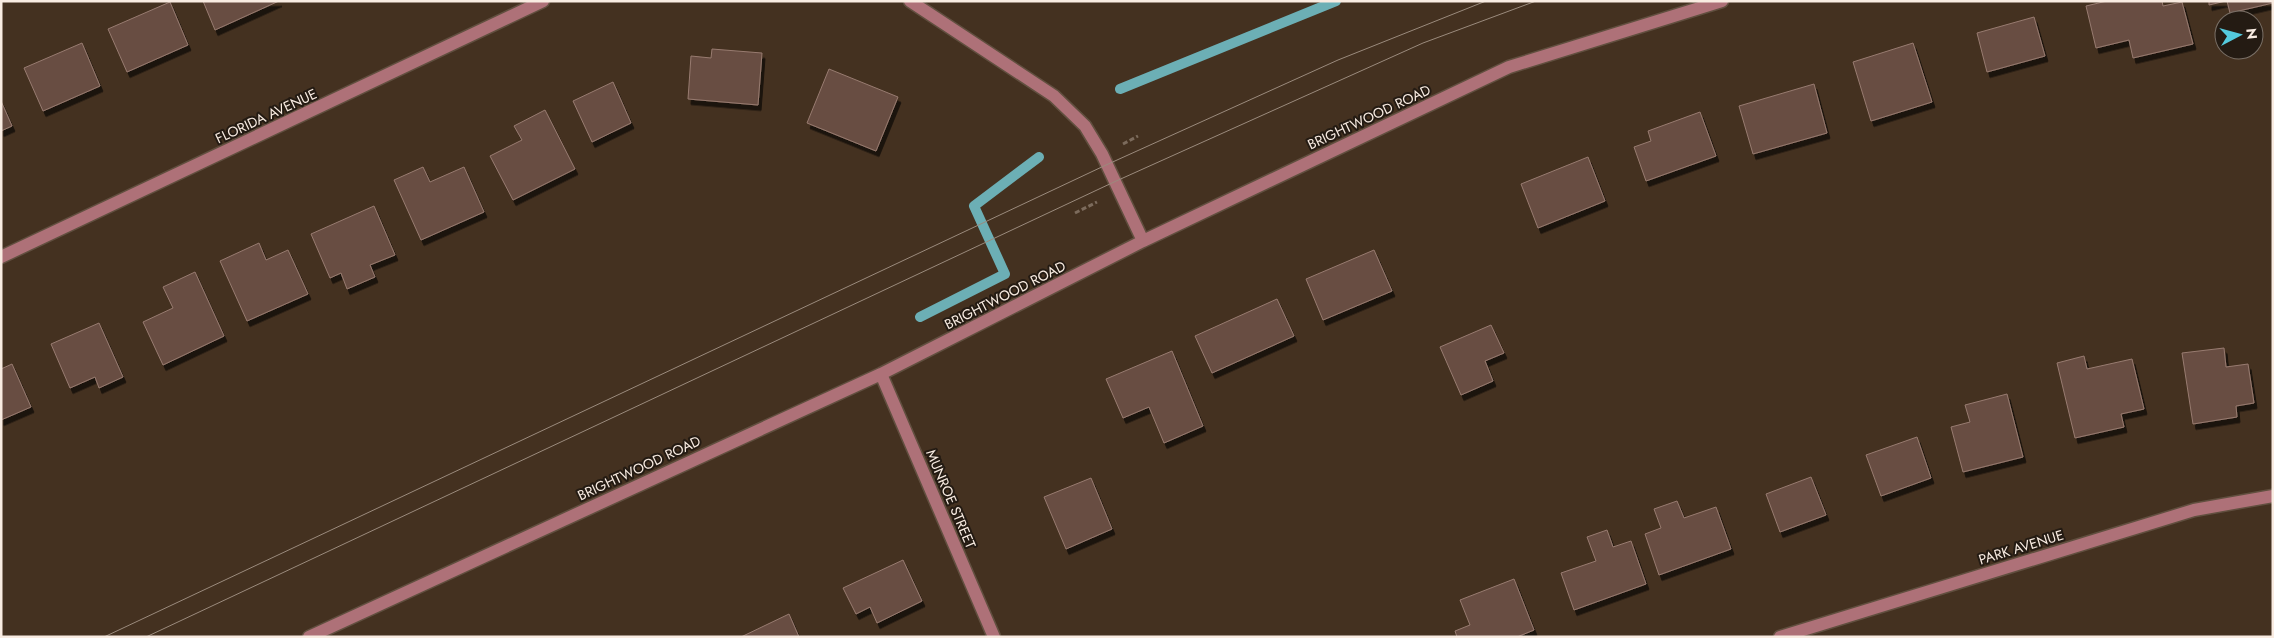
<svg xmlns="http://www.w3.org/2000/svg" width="2274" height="638" viewBox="0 0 2274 638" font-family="Jost,sans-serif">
  <defs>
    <filter id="shadow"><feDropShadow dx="3" dy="5.5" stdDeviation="0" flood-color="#0009"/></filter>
  </defs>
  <rect width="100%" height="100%" fill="#443120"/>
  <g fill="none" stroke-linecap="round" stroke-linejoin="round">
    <path stroke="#6cafb5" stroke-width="10" d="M1120,89L1336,1
      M920,317L1005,274L974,206L1039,157"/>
  </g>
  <path fill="#684e43" stroke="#987b70" filter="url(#shadow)" d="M203,1H279L215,30Z
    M2107,1H2162L2163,6L2182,2L2193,44L2133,58L2129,40L2096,48L2086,6Z
    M2209,1H2226L2209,5Z
    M2227,1H2273V3L2230,13Z
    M170,2L188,45L127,72L108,29Z
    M2034,17L2045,56L1987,72L1977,33Z
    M82,43L100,86L43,111L24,68Z
    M1913,43L1932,102L1871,121L1853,62Z
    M712,49L762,53L758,105L688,99L691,56L711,58Z
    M829,69L898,97L876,151L807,123Z
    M613,82L631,123L592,142L573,101Z
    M1814,84L1827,133L1753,154L1739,106Z
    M1,101L12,126L1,131Z
    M545,110L575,169L513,200L490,156L522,140L514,126Z
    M1700,112L1716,156L1646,181L1634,147L1651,141L1648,131Z
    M1588,157L1605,201L1538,228L1521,184Z
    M423,167L430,182L464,167L484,212L421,240L394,180Z
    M374,206L395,255L370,265L375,277L347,289L341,273L330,278L311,234Z
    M259,243L266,260L288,250L308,294L247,321L220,261Z
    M1374,250L1392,291L1323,320L1306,279Z
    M195,272L224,336L163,365L143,322L173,308L163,287Z
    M1277,299L1294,336L1212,373L1195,336Z
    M99,323L123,377L99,388L95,377L70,388L51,344Z
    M1491,325L1504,353L1485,361L1493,381L1461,395L1440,347Z
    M2224,348L2226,367L2248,364L2254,403L2236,406L2237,417L2193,424L2182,353Z
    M1172,351L1203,426L1164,443L1149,407L1123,418L1106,379Z
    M2084,356L2087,369L2132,359L2144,409L2121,414L2124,427L2075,438L2057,363Z
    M12,364L31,407L1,420V369Z
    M2007,394L2023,457L1963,472L1951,427L1970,422L1965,405Z
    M1917,437L1931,478L1881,496L1866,455Z
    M1811,477L1826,515L1780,532L1766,494Z
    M1091,478L1112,529L1066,549L1044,497Z
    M1677,501L1684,518L1716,507L1731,549L1659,575L1645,534L1661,528L1654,509Z
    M1607,530L1613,547L1631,541L1646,584L1574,610L1561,573L1596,561L1587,537Z
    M903,560L922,601L877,623L870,607L856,614L843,588Z
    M1514,579L1534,630L1517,637H1457L1455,631L1470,625L1460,600Z
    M789,614L799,637H741Z"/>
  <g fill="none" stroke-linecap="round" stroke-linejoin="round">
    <g stroke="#614f3f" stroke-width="15">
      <path id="minor" d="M910,1L1054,96L1085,126L1102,154L1143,241
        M1,257L543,1
        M881,374L994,637
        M309,637L881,374L1143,241L1509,67L1722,1
        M1780,637L2194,510L2273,496"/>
    </g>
    <path stroke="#7c6b5c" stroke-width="3" stroke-dasharray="5 2.5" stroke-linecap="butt" d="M1123,144L1138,136
      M1075,213L1097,202"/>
    <use href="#minor" stroke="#ae7178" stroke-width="12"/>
    <path stroke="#9b8b7d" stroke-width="1" d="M104,637L1106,165L1338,60L1486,1
      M146,637L1114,182L1423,43L1536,1"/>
  </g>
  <g text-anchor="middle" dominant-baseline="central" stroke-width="4" stroke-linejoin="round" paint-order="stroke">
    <g font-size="14" fill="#f9ece2" stroke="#241b13">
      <text transform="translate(266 116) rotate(-25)">FLORIDA AVENUE</text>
      <text transform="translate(1369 117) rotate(-25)">BRIGHTWOOD ROAD</text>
      <text transform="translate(1005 295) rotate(-27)">BRIGHTWOOD ROAD</text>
      <text transform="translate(639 468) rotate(-25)">BRIGHTWOOD ROAD</text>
      <text transform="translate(951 499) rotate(67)">MUNROE STREET</text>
      <text transform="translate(2021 547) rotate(-17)">PARK AVENUE</text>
    </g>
  </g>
  <rect width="2274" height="638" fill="none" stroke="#f9ece2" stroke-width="5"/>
  <g transform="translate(2239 35) rotate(84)"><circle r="24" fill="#241b13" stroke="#796f66"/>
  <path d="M0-4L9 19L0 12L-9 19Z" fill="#54cadd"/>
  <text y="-8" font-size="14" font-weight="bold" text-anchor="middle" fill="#f9ece2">N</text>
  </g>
</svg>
